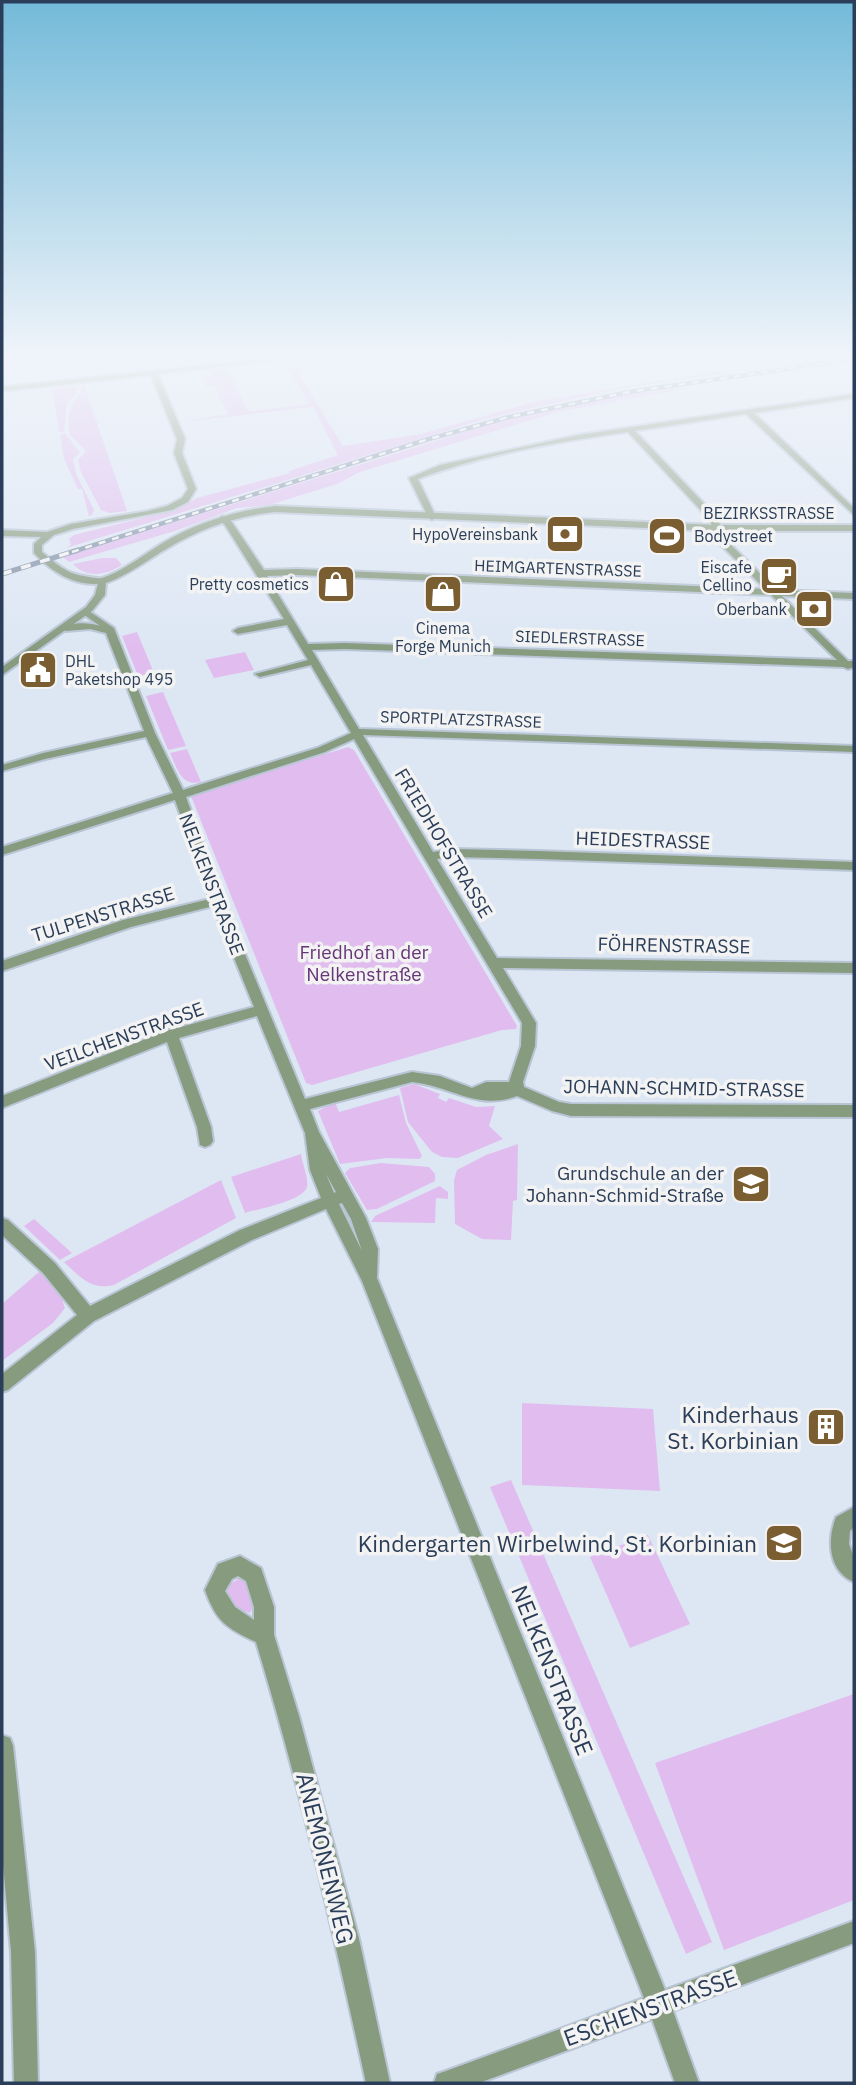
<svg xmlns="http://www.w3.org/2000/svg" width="856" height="2085" viewBox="0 0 856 2085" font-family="'IBM Plex Sans',sans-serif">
  <rect width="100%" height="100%" fill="#dde7f4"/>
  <path fill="#e0bdee" d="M291,361L343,446L421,434L533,402L725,370L729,373L618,389L482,420L66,548L71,545L69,539L74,535L174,510L197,498L290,473L289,471L338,455L313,407L181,422L228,414L214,386L207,387L203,378L212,377L210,371L227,369L247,409L251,411L309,404L284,362Z
    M84,385L127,511L110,513L101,510L81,472L78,460L86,451L70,435C66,416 69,405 82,392L81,387Z
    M76,386V394L67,403L64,432H59L52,389Z
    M689,388L558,412L360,472L337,484L269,505L237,508L175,531L69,562L63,557L487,425C554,408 620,393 689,388Z
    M65,433L80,453L73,459L76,474L94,510L92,515L89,516L82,489H78L64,459L60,435Z
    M102,558H116L122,565C106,575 87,579 73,564Z
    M137,632L154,673L138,676L122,636Z
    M245,652L254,670L214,678L205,660Z
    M163,692L186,746L168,750L146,696Z
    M348,747L354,750L517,1026L516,1029L502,1030L312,1085L306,1083L191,796Z
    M187,749L201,782C181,787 177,768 170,753Z
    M414,1084L440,1094L438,1098L446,1102L449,1098L476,1107L495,1106L489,1126L503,1139L458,1158L442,1157L432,1152L408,1122L400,1088Z
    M399,1095L406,1123L422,1156L419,1159L387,1158L340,1164L318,1111L335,1102L339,1112Z
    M518,1144L517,1200L513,1201L511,1240L482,1239L455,1224L454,1180L457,1170L486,1155Z
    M301,1154C302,1163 309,1179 307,1187C303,1201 258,1209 245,1213L231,1177Z
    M381,1163L429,1167L435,1174V1181L377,1209L367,1210L345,1173L350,1168Z
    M221,1180L236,1218L114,1285C91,1291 79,1276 64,1262Z
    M440,1186L448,1192V1199L436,1198L435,1223L371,1222L375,1216Z
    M34,1219L72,1253L60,1260L24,1226Z
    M39,1272L58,1288L65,1308L53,1323L2,1361V1304Z
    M522,1403L653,1409L660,1491L522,1485Z
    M511,1480L712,1942L686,1954L490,1487Z
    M648,1535L690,1624L630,1648L590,1557Z
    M242,1577L246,1579L254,1606L250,1613L232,1607L226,1586Z
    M854,1694V1900L724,1950L655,1763Z"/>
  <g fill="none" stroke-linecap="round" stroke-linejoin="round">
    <g stroke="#b9c5d5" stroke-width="4">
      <path id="minor" d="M283,357H301L158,374L185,439L182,453L196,489L188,502L172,510L73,529L54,535L42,545V552C69,575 72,575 105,579V583C77,588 53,573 34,553V544L41,537L2,536V530L47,532L71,524L148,511L167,506L182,498L188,489L174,453L177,439L151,375L2,391V387Z
        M854,394V398L754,413L854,508V515L746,414L635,431L716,516L728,542L777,590L854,593V599L782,596L848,661H854V667L848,669L843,667L345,649L312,650L359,729L854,746V752L363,735L433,852L453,849L538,851L854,862V870L538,859L453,857L437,859L497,958L854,963V973L503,968L536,1023L535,1046L523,1082L524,1087L559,1102L571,1104L854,1105V1117L571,1116L552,1111L517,1096C476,1111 452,1086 412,1082L310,1109L319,1132L366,1218L378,1249L377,1278L665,1990L854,1921V1943L673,2011L699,2083H675L652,2019L479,2083H434L437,2074L446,2071L644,1998L362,1281L326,1209L252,1240L94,1321L8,1390L2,1392V1374L77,1315L43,1273L2,1235V1218L8,1220L55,1263L90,1306L240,1230L321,1198L310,1170L305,1133L257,1016L179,1038L211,1127L213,1141L210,1145L205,1147L200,1145L197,1127L167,1042L2,1108V1096L166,1031L254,1007L213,906L131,927L2,971V961L123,920L210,899L175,800L2,855V847L173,793L146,737L45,759L2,771V765L43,753L144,731L106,633L90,629L66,631L61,628C71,622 89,622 100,626L83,614L81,612L86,609L114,628L155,733L183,790L317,748L351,733L311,665L260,677L255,674L308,660L287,625L238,634L233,631L238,628L284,619L225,525L218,519L222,516L231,521L264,570L297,569L765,589L721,545L709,519L628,432C557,442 485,454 418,479L436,517L432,520L428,517L409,478L440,465L578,435ZM297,575L771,595L837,660L345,643L308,644L267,576ZM354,739L522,1023L521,1046L509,1082H486L472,1088L440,1076L412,1072L305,1099L223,901L186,797L325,752ZM326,1174L336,1192L334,1193ZM342,1203L351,1219L362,1251L339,1204Z
        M854,1507V1527L850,1531L849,1544L854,1558V1582C828,1571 827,1540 836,1517Z
        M240,1556L261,1568L274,1607V1635L299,1716L359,1939L390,2083H366C334,1935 300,1787 256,1642C226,1628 216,1621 205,1590L218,1564ZM238,1576L246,1581L254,1607V1620L235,1607L225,1591L232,1579Z
        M2,1735L10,1738L13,1746L35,1952L38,2083H14L11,1952L2,1853Z"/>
    </g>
    <g stroke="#b9c5d5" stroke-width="4">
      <path id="tertiary" d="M275,506L717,525H854V531H717L275,512C236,516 201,528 168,548C147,560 129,575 106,583L105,595L92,611L2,675V667L86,607L95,595L99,579C122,572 140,557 161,544C196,523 234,511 275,506Z"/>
    </g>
    <use href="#minor" fill="#879b7f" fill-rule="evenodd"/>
    <use href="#tertiary" fill="#879b7f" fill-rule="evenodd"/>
    <g stroke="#8695a9" stroke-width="4.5">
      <path id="rail-far1" d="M72,552L429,439L509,417L629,392L854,359"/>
    </g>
    <g stroke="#8695a9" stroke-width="5">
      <path id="rail" d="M2,574L78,550"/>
    </g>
    <use href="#rail-far1" stroke="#f3f3f3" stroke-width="2.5" stroke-dasharray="7" stroke-linecap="butt"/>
    <use href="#rail" stroke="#f3f3f3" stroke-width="3.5" stroke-dasharray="10" stroke-linecap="butt"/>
  </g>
  <linearGradient id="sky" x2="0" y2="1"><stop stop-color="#73bad9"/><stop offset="0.55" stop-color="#f0f4fa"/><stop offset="1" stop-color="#f0f4fa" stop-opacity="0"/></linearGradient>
  <rect width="856" height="648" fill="url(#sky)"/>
  <defs>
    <g id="bank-square" transform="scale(2.0125)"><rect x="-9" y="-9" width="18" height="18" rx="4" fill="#7a5d31" stroke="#f3f3f3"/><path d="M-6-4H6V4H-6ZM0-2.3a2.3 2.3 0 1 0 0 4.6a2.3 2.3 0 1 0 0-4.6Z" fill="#fff"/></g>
    <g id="stadium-square" transform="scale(2.0125)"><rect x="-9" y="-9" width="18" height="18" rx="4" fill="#7a5d31" stroke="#f3f3f3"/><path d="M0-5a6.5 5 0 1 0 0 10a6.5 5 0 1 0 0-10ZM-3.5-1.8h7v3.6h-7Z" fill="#fff"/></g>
    <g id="cafe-square" transform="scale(2.0125)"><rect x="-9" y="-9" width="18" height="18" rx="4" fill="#7a5d31" stroke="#f3f3f3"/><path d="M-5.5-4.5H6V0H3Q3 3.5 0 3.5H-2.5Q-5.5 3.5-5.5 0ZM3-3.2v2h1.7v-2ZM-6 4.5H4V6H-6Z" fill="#fff"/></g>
    <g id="shop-square" transform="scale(2.0125)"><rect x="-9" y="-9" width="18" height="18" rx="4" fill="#7a5d31" stroke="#f3f3f3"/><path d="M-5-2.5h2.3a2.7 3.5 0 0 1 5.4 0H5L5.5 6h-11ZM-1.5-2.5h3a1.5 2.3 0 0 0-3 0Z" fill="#fff"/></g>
    <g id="civic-square" transform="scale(2.0125)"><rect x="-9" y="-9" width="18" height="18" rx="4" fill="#7a5d31" stroke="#f3f3f3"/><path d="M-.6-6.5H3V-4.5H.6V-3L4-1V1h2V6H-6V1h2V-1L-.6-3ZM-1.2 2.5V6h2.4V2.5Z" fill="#fff"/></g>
    <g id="school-square" transform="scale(2.0125)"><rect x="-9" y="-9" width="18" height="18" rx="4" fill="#7a5d31" stroke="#f3f3f3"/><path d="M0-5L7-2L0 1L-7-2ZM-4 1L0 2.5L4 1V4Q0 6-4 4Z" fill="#fff"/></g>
    <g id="building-square" transform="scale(2.0125)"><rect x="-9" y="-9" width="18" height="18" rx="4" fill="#7a5d31" stroke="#f3f3f3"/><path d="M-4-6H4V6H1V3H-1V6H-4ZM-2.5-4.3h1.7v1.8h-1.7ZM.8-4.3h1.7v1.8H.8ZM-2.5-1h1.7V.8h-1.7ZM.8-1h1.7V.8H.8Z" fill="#fff"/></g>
  </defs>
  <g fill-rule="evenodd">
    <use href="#bank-square" x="565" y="534"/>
    <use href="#stadium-square" x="667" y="536"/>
    <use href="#cafe-square" x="779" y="576"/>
    <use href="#shop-square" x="336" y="584"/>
    <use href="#shop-square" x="443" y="594"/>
    <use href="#bank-square" x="814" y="609"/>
    <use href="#civic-square" x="38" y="670"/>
    <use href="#school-square" x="751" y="1184"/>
    <use href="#building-square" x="826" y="1427"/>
    <use href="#school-square" x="784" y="1543"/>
  </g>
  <g text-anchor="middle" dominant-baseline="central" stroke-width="7" stroke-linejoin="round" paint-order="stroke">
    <g font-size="16" fill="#2b3e59" stroke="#f3f3f3">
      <text x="769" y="513">BEZIRKSSTRASSE</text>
      <text transform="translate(558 568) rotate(2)">HEIMGARTENSTRASSE</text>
      <text transform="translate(580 638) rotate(2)">SIEDLERSTRASSE</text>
      <text transform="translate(461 719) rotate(2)">SPORTPLATZSTRASSE</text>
    </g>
    <g font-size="16" fill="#2b3e59" stroke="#f3f3f3" text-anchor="end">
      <text x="538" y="534">HypoVereinsbank</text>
      <text x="694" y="536" text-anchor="start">Bodystreet</text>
      <text x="752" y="567">Eiscafe<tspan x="752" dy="18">Cellino</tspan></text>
      <text x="309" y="584">Pretty cosmetics</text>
      <text x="787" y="609">Oberbank</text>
      <text x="443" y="628" text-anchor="middle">Cinema<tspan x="443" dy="18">Forge Munich</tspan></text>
      <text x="65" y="661" text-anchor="start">DHL<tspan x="65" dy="18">Paketshop 495</tspan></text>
    </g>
    <g font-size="19" fill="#2b3e59" stroke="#f3f3f3">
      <text transform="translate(643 840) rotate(2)">HEIDESTRASSE</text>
      <text transform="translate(444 843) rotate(59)">FRIEDHOFSTRASSE</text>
      <text transform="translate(212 884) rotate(69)">NELKENSTRASSE</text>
      <text transform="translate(103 914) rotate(-17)">TULPENSTRASSE</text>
      <text transform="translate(674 945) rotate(1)">FÖHRENSTRASSE</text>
      <text transform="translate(124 1036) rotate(-20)">VEILCHENSTRASSE</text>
      <text transform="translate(684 1088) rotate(1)">JOHANN-SCHMID-STRASSE</text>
    </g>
    <g font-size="19" fill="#673679" stroke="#f3f3f3">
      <text x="364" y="952">Friedhof an der<tspan x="364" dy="22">Nelkenstraße</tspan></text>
    </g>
    <g font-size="19" fill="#2b3e59" stroke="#f3f3f3" text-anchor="end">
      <text x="724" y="1173">Grundschule an der<tspan x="724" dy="22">Johann-Schmid-Straße</tspan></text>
    </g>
    <g font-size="23" fill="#2b3e59" stroke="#f3f3f3" text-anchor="end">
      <text x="799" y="1414">Kinderhaus<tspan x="799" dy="26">St. Korbinian</tspan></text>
      <text x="757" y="1543">Kindergarten Wirbelwind, St. Korbinian</text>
    </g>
    <g font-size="23" fill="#2b3e59" stroke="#f3f3f3">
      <text transform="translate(553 1670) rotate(68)">NELKENSTRASSE</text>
      <text transform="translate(326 1858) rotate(76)">ANEMONENWEG</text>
      <text transform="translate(650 2007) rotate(-20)">ESCHENSTRASSE</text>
    </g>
  </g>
  <rect width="856" height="2085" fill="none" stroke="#2b3e59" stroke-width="7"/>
</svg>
